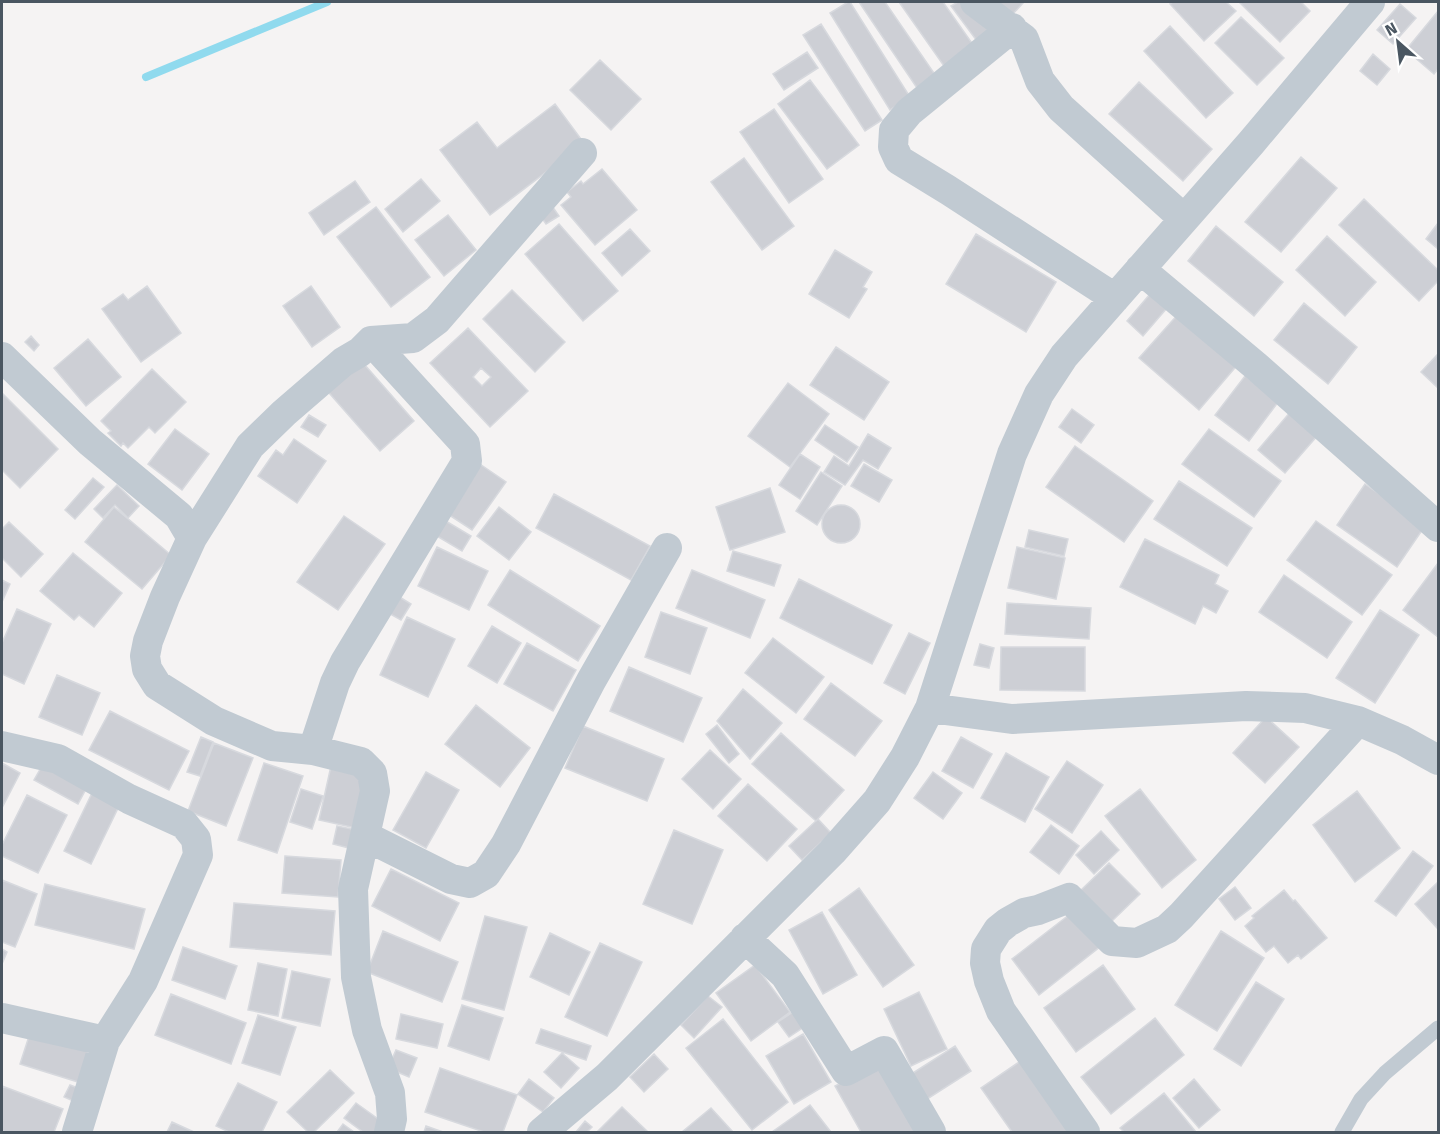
<svg xmlns="http://www.w3.org/2000/svg" width="1440" height="1134" viewBox="0 0 1440 1134" font-family="'Fira Sans',sans-serif">
  <rect width="100%" height="100%" fill="#f5f3f3"/>
  <g fill="none" stroke-linecap="round" stroke-linejoin="round">
    <path stroke="#90daee" stroke-width="8" d="M146,77L327,2"/>
  </g>
  <path fill="#cdcfd5" stroke="#d7d9de" stroke-width="1.5" fill-rule="evenodd" d="M848,2H850L910,97L890,110L830,13Z
    M859,2H885L936,76L917,88Z
    M899,2H943L974,46L944,66Z
    M958,2H968L990,32L977,41L951,6Z
    M994,2H1024L1011,16Z
    M1173,2H1226L1236,11L1204,41L1170,4Z
    M1242,2H1301L1310,11L1280,42L1240,3Z
    M1400,4L1416,18L1393,44L1377,30Z
    M1438,11V69L1434,74L1406,50Z
    M1241,17L1284,58L1257,85L1215,43Z
    M821,24L882,120L865,131L803,35Z
    M1170,26L1233,93L1206,118L1144,51Z
    M807,52L818,68L784,90L773,74Z
    M1373,54L1390,69L1377,85L1360,71Z
    M600,60L641,99L611,130L570,90Z
    M810,80L859,145L827,169L778,104Z
    M1139,82L1212,149L1183,181L1109,114Z
    M555,104L584,143L490,215L440,150L477,122L497,148Z
    M774,109L823,179L789,203L740,132Z
    M1301,157L1337,188L1281,252L1245,222Z
    M744,158L794,226L762,250L711,182Z
    M602,169L637,210L595,245L561,205L571,197L567,192L581,181L583,184Z
    M421,179L440,201L403,232L385,209Z
    M355,181L370,202L324,235L309,213Z
    M1364,199L1438,270V281L1419,301L1339,225Z
    M552,206L559,216L546,224L539,214Z
    M376,207L430,277L391,307L337,237Z
    M448,215L476,250L444,276L415,240Z
    M1438,223V249L1426,239Z
    M559,224L618,291L583,321L525,254Z
    M1216,226L1283,282L1254,316L1188,261Z
    M630,229L650,251L622,276L602,253Z
    M976,234L1056,282L1026,332L946,284Z
    M1327,236L1376,282L1345,316L1296,270Z
    M835,250L872,272L863,287L867,289L849,318L809,294Z
    M147,286L181,333L141,362L102,309L123,294L128,300Z
    M311,286L340,327L312,347L283,306Z
    M1156,287L1173,301L1143,336L1127,321Z
    M512,290L565,342L535,372L483,319Z
    M1304,303L1357,347L1328,384L1274,340Z
    M1180,312L1239,363L1199,410L1139,358Z
    M468,328L528,391L490,427L430,363ZM481,368L491,377L482,386L473,377Z
    M31,336L39,345L34,351L25,342Z
    M88,339L121,377L86,406L54,368Z
    M836,347L889,382L864,420L810,385Z
    M1438,354V388L1421,372Z
    M357,356L414,421L380,451L323,386Z
    M152,369L186,402L155,433L149,427L128,448L123,443L121,446L108,433L111,431L101,421Z
    M1245,376L1279,401L1249,441L1215,415Z
    M788,383L829,414L790,467L748,436Z
    M2,393L58,449L20,488L2,470Z
    M1072,409L1094,425L1081,443L1059,427Z
    M1291,411L1318,435L1285,473L1258,450Z
    M309,415L326,425L318,437L301,427Z
    M825,425L858,447L847,462L815,440Z
    M175,429L209,454L182,490L148,464Z
    M1209,429L1281,481L1254,517L1182,464Z
    M868,434L891,448L878,469L863,460L845,485L824,472L834,456L849,466Z
    M294,439L326,461L297,503L258,476L276,450L283,455Z
    M1075,446L1153,501L1124,542L1046,487Z
    M800,454L820,467L800,499L779,485Z
    M474,460L506,482L472,530L440,509Z
    M864,464L892,480L879,502L851,486Z
    M821,472L842,486L817,525L796,511Z
    M93,478L104,487L75,519L65,510Z
    M1179,481L1252,528L1227,566L1154,519Z
    M1365,484L1425,526L1397,567L1337,525Z
    M117,485L139,506L128,518L115,505L103,518L94,509Z
    M770,488L785,532L730,550L716,507Z
    M554,494L650,546L631,580L536,528Z
    M822 524a19 19 0 1 1 38 0a19 19 0 1 1-38 0Z
    M114,507L171,555L142,589L85,542Z
    M499,507L531,532L509,560L477,536Z
    M344,516L385,544L338,610L297,582Z
    M439,517L471,536L462,551L430,532Z
    M1316,521L1392,575L1362,615L1287,560Z
    M9,522L43,554L21,577L2,558V529Z
    M1029,530L1068,539L1064,556L1025,547Z
    M1145,539L1219,575L1215,584L1228,591L1216,613L1203,606L1195,624L1120,587Z
    M437,547L488,571L469,610L418,586Z
    M1017,547L1065,558L1056,599L1008,588Z
    M733,551L781,565L774,586L727,571Z
    M73,553L122,593L94,627L79,615L74,620L40,591Z
    M1438,563V637L1403,610Z
    M510,570L600,626L578,661L488,605Z
    M692,570L765,600L750,638L676,608Z
    M1284,575L1352,622L1327,658L1259,612Z
    M799,579L892,625L872,664L780,618Z
    M2,580L10,584L2,602Z
    M393,593L411,604L401,620L383,610Z
    M1007,603L1091,608L1089,639L1005,634Z
    M17,609L51,624L24,684L2,674V643Z
    M1380,610L1419,635L1375,703L1336,678Z
    M661,612L707,628L690,674L645,657Z
    M407,617L455,639L428,697L380,675Z
    M492,626L521,643L497,683L468,666Z
    M909,633L930,643L905,694L884,683Z
    M773,638L824,677L796,713L745,673Z
    M527,643L576,670L553,711L504,684Z
    M980,644L994,648L989,668L974,665Z
    M1001,647H1085V691L1000,690Z
    M629,667L702,698L683,742L610,711Z
    M57,675L100,693L82,735L39,717Z
    M831,683L882,721L855,756L804,719Z
    M743,689L782,723L750,759L717,721Z
    M476,705L530,748L500,787L445,744Z
    M110,711L189,751L169,790L89,750Z
    M1266,717L1299,747L1265,783L1233,753Z
    M717,725L739,754L729,763L706,734Z
    M583,726L664,759L647,801L565,768Z
    M781,733L844,790L816,821L752,764Z
    M201,737L213,742L200,776L187,772Z
    M961,737L992,754L973,788L942,771Z
    M214,743L253,758L226,826L188,811Z
    M710,750L741,779L713,809L682,779Z
    M1006,753L1049,777L1025,822L981,798Z
    M1067,761L1103,785L1072,833L1035,809Z
    M2,763L20,773L2,808Z
    M264,763L303,776L277,853L238,840Z
    M42,766L86,789L78,804L34,780Z
    M331,766L367,774L356,828L319,820Z
    M426,772L459,790L426,848L393,830Z
    M933,772L962,793L943,819L914,798Z
    M748,784L797,829L767,861L718,816Z
    M301,789L323,796L312,829L290,822Z
    M1140,789L1196,860L1162,888L1105,816Z
    M93,791L120,804L91,864L64,851Z
    M1357,791L1400,848L1355,882L1313,825Z
    M27,795L67,815L38,873L2,856V845Z
    M818,819L831,833L802,860L789,846Z
    M1051,825L1079,846L1059,874L1030,852Z
    M337,826L357,830L353,849L333,844Z
    M674,830L723,850L692,924L643,904Z
    M1101,831L1119,850L1094,874L1076,855Z
    M1413,851L1433,866L1396,916L1375,901Z
    M285,856L341,860L338,897L282,893Z
    M1109,863L1140,894L1110,923L1079,892Z
    M391,869L459,903L440,941L372,906Z
    M2,880L37,894L15,947L2,942Z
    M1438,882V929L1415,904Z
    M45,884L145,909L134,949L35,925Z
    M1235,887L1251,908L1235,920L1219,899Z
    M859,888L914,965L883,987L829,910Z
    M1284,890L1293,901L1295,900L1327,938L1301,959L1298,955L1288,963L1274,946L1266,952L1245,926L1254,918L1252,916Z
    M234,903L335,911L331,955L230,947Z
    M1074,911L1101,946L1039,995L1012,959Z
    M822,912L857,975L823,994L789,930Z
    M485,916L527,927L504,1010L462,999Z
    M383,931L458,962L442,1002L367,972Z
    M1221,931L1264,958L1217,1031L1175,1005Z
    M550,933L590,952L569,995L530,977Z
    M600,943L642,962L607,1036L565,1017Z
    M183,947L237,966L225,999L172,980Z
    M2,949L7,952L2,964Z
    M258,963L287,969L278,1016L248,1010Z
    M755,965L790,1012L751,1041L716,993Z
    M1103,965L1135,1009L1076,1052L1044,1008Z
    M292,971L330,979L320,1026L282,1018Z
    M1256,982L1284,999L1241,1066L1214,1049Z
    M919,992L947,1049L911,1066L884,1009Z
    M171,994L246,1023L231,1064L155,1035Z
    M708,996L722,1007L694,1038L681,1025Z
    M462,1005L503,1018L489,1060L448,1046Z
    M796,1010L807,1025L789,1037L778,1022Z
    M401,1014L443,1024L437,1048L396,1039Z
    M258,1015L296,1027L280,1075L242,1063Z
    M1155,1018L1184,1055L1111,1114L1081,1077Z
    M723,1019L788,1102L752,1130L686,1048Z
    M32,1027L90,1045L78,1082L20,1064Z
    M541,1029L591,1046L586,1060L536,1043Z
    M803,1034L831,1082L794,1104L766,1056Z
    M955,1046L971,1071L921,1103L905,1078Z
    M396,1050L417,1058L409,1077L388,1068Z
    M562,1053L579,1068L561,1088L544,1072Z
    M654,1054L668,1069L644,1092L630,1077Z
    M1022,1060L1072,1132H1012L981,1088Z
    M877,1063L916,1132H861L835,1086Z
    M440,1068L517,1095L503,1132H484L425,1112Z
    M330,1070L354,1093L314,1132H308L287,1112Z
    M529,1079L554,1098L543,1112L518,1094Z
    M1194,1079L1220,1110L1199,1128L1173,1098Z
    M238,1083L277,1102L262,1132H229L216,1126Z
    M70,1085L86,1091L80,1104L64,1097Z
    M2,1086L63,1109L54,1132H6L2,1131Z
    M1164,1093L1196,1132H1124L1120,1128Z
    M356,1103L385,1124L378,1132H363L344,1118Z
    M810,1105L831,1132H772Z
    M622,1107L648,1132H597Z
    M711,1108L733,1132H682Z
    M585,1121L592,1127L587,1132H576Z
    M172,1122L194,1132H167Z
    M343,1124L354,1132H337Z
    M426,1126L443,1132H424Z"/>
  <g fill="none" stroke-linecap="round" stroke-linejoin="round">
    <path stroke="#c1cad2" stroke-width="15" d="M1342,1132L1361,1099L1385,1073L1438,1028"/>
    <path stroke="#c1cad2" stroke-width="30" d="M975,2L1024,39L1040,81L1061,108L1184,219
      M1012,28L909,112L894,130L893,147L899,160L948,190L1115,298
      M1140,269L1257,367L1438,527
      M2,357L90,442L179,516L192,538
      M930,708L1012,719L1246,706L1305,708L1358,721L1402,740L1438,760
      M2,746L58,759L129,799L184,824L196,839L198,855L143,981L105,1041L77,1132
      M313,750L335,683L345,662L467,461L465,444L371,341
      M365,836L451,879L470,883L486,874L506,844L591,681L667,548
      M745,938L785,975L846,1071L884,1051L931,1132
      M2,1018L105,1041
      M389,1132L392,1119L390,1093L367,1030L356,977L353,889L375,791L372,773L361,762L313,750L272,746L214,721L157,685L147,669L145,656L148,641L165,597L192,538L250,446L284,413L343,362L360,352L371,341L413,338L437,320L582,153
      M542,1132L607,1077L832,852L877,801L905,757L930,708L1012,454L1039,394L1064,356L1251,143L1370,2
      M1085,1132L1001,1011L989,981L985,963L986,949L998,930L1008,922L1024,913L1038,910L1069,898L1112,941L1137,943L1167,929L1181,916L1358,721"/>
  </g>
  <rect width="1440" height="1134" fill="none" stroke="#4a5661" stroke-width="6"/>
  <g transform="translate(1398 42) rotate(332)" stroke="#ffffff" stroke-width="4.5" paint-order="stroke">
  <path d="M0-4.5L10 22L0 15L-10 22Z" fill="#4a5661"/>
  <text y="-9" font-size="16" font-weight="bold" text-anchor="middle" fill="#4a5661">N</text>
  </g>
</svg>
